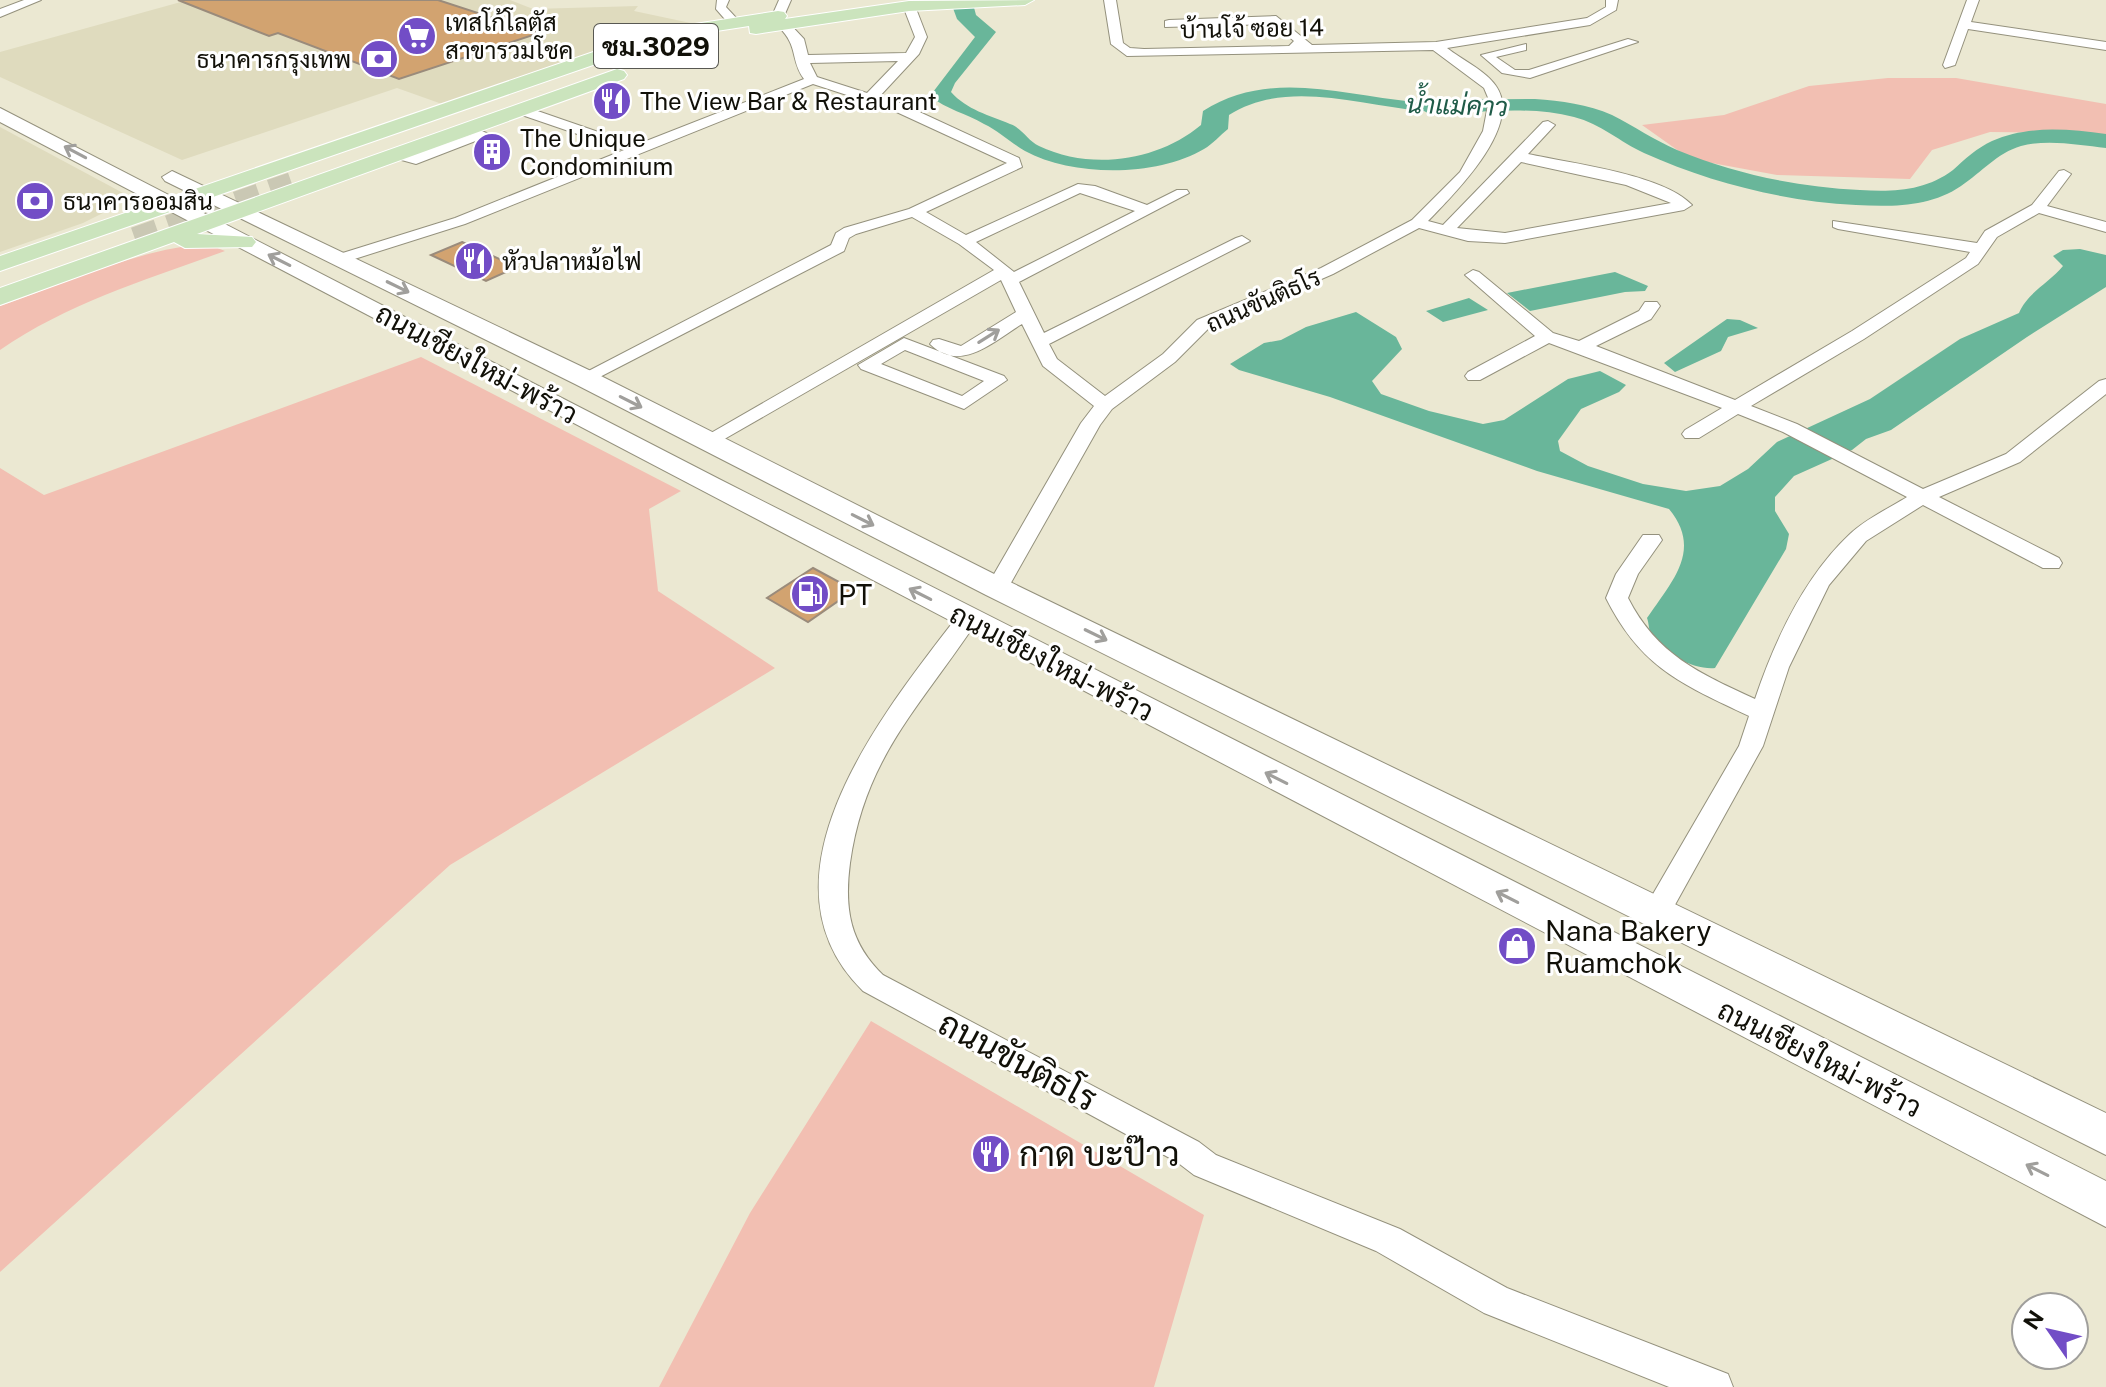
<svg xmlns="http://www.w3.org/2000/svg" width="2106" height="1387" viewBox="0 0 2106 1387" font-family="'Public Sans',Sarabun,sans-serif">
  <rect width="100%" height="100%" fill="#ebe8d2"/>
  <path fill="#dfdbbe" d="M188,0H510L533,9L638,6L634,11L700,25L631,41L442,104L397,88L182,160L0,77V52Z
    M0,127L123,193L115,207L83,223L0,252Z"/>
  <path fill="#f2bfb2" d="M1888,78H1956L2106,104V139L2073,133L1990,132L1932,150L1910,179L1777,175L1690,159L1642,125L1724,115L1809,86Z
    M207,244L225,251C148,279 68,303 0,350V306C65,284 139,248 207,244Z
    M421,357L681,491L649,509L658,591L775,668L450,865L0,1272V468L44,495Z
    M871,1021L1204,1215L1154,1387H659L750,1213Z"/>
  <path fill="#69b69a" d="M950,0H972L976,15L996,32L955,83L951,92C967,110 989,115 1010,124C1022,128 1028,141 1039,146C1091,171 1158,161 1201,125L1203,111C1269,69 1341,95 1414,102C1436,104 1460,102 1482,102L1484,106L1483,112C1463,112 1442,112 1421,111C1359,105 1285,79 1229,115L1228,129C1220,135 1213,144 1204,149C1157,177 1073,177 1025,151C1011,143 999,131 984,124C966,113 947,110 930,96L975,37L957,19Z
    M2080,249L2106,255V287L2027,337L1891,430L1866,439L1852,450L1794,476L1775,497V511L1789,534L1786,549L1715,668C1695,670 1664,655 1652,637C1649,633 1649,623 1647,618C1672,581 1703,550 1669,509L1537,471L1330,397L1239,370L1230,364L1264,343L1281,340L1306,327L1356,312L1396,337L1402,349L1372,381L1381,394L1429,411L1483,424L1504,420L1568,379L1600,371L1626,385L1619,392L1581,409L1558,441L1560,451L1588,466L1643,484L1686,491L1720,486L1748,469L1777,442L1870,399L1960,339L2019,313C2027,293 2049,283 2063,266L2053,256L2063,250Z
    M1615,272L1648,286L1645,291L1625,292L1530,311L1507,293Z
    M1469,298L1488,310L1443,322L1426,311Z
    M1727,319L1740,320L1758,328L1728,337L1721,351L1675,372L1664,363Z"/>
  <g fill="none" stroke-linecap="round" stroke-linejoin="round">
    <path fill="#69b69a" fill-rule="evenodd" d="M1535,99C1561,101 1588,104 1612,115C1634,126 1654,140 1677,150C1736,174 1796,187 1860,190C1894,192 1925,191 1953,170C1965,159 1977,148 1992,141C2028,125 2068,129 2106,134V148C2079,145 2048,139 2021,146C1997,153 1982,172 1961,186C1931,207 1891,207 1856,205C1783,201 1711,183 1644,153C1620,142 1601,124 1574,117C1528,105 1477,113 1429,114L1418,107L1429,100Z"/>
  </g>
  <path fill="#d2a370" stroke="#9a8b7b" stroke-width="2" d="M178,0H438L539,33L399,79L278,33L269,36Z
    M462,242L517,267L486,281L431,255Z
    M813,568L854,590L808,622L767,598Z"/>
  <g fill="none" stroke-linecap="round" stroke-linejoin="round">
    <path stroke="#cac8b4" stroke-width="24" stroke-dasharray="24 12" stroke-linecap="butt" d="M135,239L292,184"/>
    <g stroke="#94917d" stroke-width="2">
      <path id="minor" d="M24,0H41L0,17V9Z
        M717,0H729L726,7L740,22L738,25H730L716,9Z
        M779,0H791L784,16L778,20L772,16Z
        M1104,0H1116L1123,43L1130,48L1144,49L1289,46L1294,41L1273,24L1165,27V21L1169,20L1276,16L1312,45L1436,42L1587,18L1606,7V0H1618L1616,10L1590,25L1447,48C1461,59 1486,71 1496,86C1524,126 1453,195 1428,221L1443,225L1543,122L1548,121L1555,125L1528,154C1569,163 1663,174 1692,205L1684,210L1505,243L1468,241L1419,228L1333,274L1209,328L1175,362L1112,409L1100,425L1008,588L1005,593H989L986,588L1081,423L1094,406L1043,366L1022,324C994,341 960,374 930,344L933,340L939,339L961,346L1016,312L1001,280L714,445H700L697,441L994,270L959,244L912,217L856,234L849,238L844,251L590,382H578L575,378L831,245L836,233L844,228L909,209L1007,163L890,109L813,84L465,224L345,262L339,264L331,259L333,256L455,218L624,150L516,113V107H526L636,145L804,79C790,60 799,47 779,27V21H787L804,39L808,55L906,53L915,37L903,6L909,3L915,6L927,37L919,54L879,97L900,103L1019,158L1022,167L926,212L966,235L1078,184L1095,186L1147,205L1177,190H1187L1189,193L1019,282L1044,333L1236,238L1242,236L1250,241L1049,344L1057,359L1105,396L1163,354L1197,320L1321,268L1412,220L1460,172L1483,131L1489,100L1484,88L1433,50L1127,56L1111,44ZM898,61L867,93L817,77L810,63ZM1521,162L1626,185L1671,203L1505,233L1457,228ZM1080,193L1135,211L1014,272L976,242Z
        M1967,0H1979L1971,22L2106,42V50L1968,29L1955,65L1945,68L1943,65Z
        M1628,39L1638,42L1530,78L1502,73L1481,55L1526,44V50L1496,57L1515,70H1529Z
        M468,125L491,135L416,164L387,156L394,152L415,155L471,135L461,129Z
        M2064,170L2071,174L2047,206L2106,222V232L2039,213L1997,237L1978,264L1864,339L1751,406L1797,424L1923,489L2006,454L2099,381L2106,379V394L2020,462L1939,497L2059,558L2062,563L2059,568H2043L1923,505L1866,541L1829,585L1789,667L1763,746L1666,921L1656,924L1646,921L1642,913L1739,746L1749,716C1682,684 1641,668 1606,598L1616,574L1643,535H1659L1662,540L1638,574L1628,598C1657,655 1699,673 1755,699C1775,640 1804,577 1850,534C1866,519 1889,508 1907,497L1783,432L1738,414L1699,438H1685L1682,434L1685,430L1722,408L1549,343L1480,380H1468L1465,376L1468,372L1535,336L1465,275L1473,270L1479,272L1553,333L1579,341L1639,311L1645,302H1657L1660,306L1651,319L1596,346L1735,400L1852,331L1966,258L1970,252L1838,229L1833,227V221L1977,243L1985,231L2032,205L2059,171Z
        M904,338L1004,376L1007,380L964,409L861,369L858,365ZM905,350L984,381L962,396L881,364Z
        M968,611L976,613L979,618C923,704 865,755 850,863C844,909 850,943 883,975L1199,1142L1216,1155L1400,1229L1507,1288L1728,1374L1733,1387H1669L1484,1313L1376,1251L1194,1175L1177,1162L863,991C747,877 887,708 960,613Z"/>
    </g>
    <g stroke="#94917d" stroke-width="2">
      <path id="secondary" d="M0,108L719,479L2106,1181V1227L0,122Z
        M172,171L593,372L1008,581L2106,1113V1155L986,595L575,384L165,181L162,177Z"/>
    </g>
    <g stroke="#fff" stroke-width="2">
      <path id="primary" d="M1034,0L1025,5L909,11L756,34L750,33L749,26L697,34L619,56L0,271V256L605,48L695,24L778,11L784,12L787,16L785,19L909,1Z
        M617,69L624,71L627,75L624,79L197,234L252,237L256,242L252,247L185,248L174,242L0,305V288Z"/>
    </g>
    <use href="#minor" fill="#fff" fill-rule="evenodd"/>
    <use href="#secondary" fill="#fff" fill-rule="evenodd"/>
    <use href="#primary" fill="#cbe4bd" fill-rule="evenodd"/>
  </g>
  <defs><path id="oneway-shaft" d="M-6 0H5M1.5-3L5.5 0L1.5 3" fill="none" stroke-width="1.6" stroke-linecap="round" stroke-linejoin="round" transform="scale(2)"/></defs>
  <g stroke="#a09f9c">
    <use href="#oneway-shaft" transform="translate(75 152) rotate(-152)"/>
    <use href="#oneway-shaft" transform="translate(279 260) rotate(-153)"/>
    <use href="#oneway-shaft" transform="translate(398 287) rotate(26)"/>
    <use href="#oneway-shaft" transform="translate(989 336) rotate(-32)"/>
    <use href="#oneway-shaft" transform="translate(631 402) rotate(27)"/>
    <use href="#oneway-shaft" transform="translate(863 520) rotate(27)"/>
    <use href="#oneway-shaft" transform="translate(920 594) rotate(-153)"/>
    <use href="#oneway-shaft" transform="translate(1096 635) rotate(26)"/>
    <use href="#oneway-shaft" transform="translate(1276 778) rotate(-153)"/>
    <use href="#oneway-shaft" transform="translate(1507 897) rotate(-153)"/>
    <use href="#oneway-shaft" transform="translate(2037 1170) rotate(-153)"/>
  </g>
  <defs>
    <g id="supermarket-disc" transform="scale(2)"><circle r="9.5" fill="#724dc6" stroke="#fff"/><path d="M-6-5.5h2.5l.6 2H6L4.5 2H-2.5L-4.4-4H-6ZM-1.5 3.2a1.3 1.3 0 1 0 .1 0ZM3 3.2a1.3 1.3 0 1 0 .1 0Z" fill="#fff"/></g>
    <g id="bank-disc" transform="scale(2)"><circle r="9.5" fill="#724dc6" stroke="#fff"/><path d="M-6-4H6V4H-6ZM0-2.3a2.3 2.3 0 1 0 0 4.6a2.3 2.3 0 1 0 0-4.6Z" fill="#fff"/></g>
    <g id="restaurant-disc" transform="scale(2)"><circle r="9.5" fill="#724dc6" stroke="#fff"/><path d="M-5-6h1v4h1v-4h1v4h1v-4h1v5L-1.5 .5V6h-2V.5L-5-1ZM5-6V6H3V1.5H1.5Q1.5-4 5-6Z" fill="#fff"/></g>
    <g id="building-disc" transform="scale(2)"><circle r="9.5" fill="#724dc6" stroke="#fff"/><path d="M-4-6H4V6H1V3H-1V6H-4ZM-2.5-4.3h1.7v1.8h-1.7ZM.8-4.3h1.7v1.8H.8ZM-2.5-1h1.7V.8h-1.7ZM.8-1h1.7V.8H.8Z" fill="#fff"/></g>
    <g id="fuel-disc" transform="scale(2)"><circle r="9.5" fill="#724dc6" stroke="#fff"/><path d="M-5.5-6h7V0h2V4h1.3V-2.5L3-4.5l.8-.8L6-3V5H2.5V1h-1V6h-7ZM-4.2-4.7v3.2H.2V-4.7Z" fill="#fff"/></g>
    <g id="shop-disc" transform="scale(2)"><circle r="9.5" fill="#724dc6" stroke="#fff"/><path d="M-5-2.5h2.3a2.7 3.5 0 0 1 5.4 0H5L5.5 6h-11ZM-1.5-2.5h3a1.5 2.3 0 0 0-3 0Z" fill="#fff"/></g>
  </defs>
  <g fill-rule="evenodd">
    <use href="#supermarket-disc" x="417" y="36"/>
    <use href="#bank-disc" x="379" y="59"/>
    <use href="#restaurant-disc" x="612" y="101"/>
    <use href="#building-disc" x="492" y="152"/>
    <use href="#bank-disc" x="35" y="201"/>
    <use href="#restaurant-disc" x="474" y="261"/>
    <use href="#fuel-disc" x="810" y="594"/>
    <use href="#shop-disc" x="1517" y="946"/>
    <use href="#restaurant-disc" x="991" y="1154"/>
  </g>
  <g text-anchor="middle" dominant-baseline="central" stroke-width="6" stroke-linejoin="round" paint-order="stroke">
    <g font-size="24" fill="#111008" stroke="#fff" text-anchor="start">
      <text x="445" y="22">เทสโก้โลตัส<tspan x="445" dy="28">สาขารวมโชค</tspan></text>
      <text x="351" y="59" text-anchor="end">ธนาคารกรุงเทพ</text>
      <text x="640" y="101">The View Bar &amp; Restaurant</text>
      <text x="520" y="138">The Unique<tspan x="520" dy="28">Condominium</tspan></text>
      <text x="63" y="201">ธนาคารออมสิน</text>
      <text x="502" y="261">หัวปลาหม้อไฟ</text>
    </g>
    <g font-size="24" fill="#111008" stroke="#fff">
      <text transform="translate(1252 28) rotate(-1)">บ้านโจ้ ซอย 14</text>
      <text transform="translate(1263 300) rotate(-24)">ถนนขันติธโร</text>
    </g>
    <rect fill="#fff" stroke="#585852" stroke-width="2" x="594" y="24" width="124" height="44" rx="6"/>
    <g font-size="26" font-weight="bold" fill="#111008">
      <text x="656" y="46">ชม.3029</text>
    </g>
    <g font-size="26" font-style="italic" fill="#1f5b48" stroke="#fff">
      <text transform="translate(1457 105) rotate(2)">น้ำแม่คาว</text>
    </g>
    <g font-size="28" fill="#111008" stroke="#fff">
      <text transform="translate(477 363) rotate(28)">ถนนเชียงใหม่-พร้าว</text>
      <text transform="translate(1052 662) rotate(27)">ถนนเชียงใหม่-พร้าว</text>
      <text transform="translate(1820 1058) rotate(27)">ถนนเชียงใหม่-พร้าว</text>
    </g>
    <g font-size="28" fill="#111008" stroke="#fff" text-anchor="start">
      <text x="838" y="594">PT</text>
      <text x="1545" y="930">Nana Bakery<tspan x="1545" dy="32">Ruamchok</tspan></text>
    </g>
    <g font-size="34" fill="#111008" stroke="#fff">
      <text transform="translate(1018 1061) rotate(28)">ถนนขันติธโร</text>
    </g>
    <g font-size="34" fill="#111008" stroke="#fff" text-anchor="start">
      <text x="1019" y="1154">กาด บะป๊าว</text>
    </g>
  </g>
  <g transform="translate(2050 1331) rotate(304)"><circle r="38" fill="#ffffff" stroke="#a09f9c" stroke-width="2"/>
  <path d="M0-6L14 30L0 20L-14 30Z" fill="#724dc6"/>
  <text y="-12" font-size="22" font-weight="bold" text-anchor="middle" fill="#111008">N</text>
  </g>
</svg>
